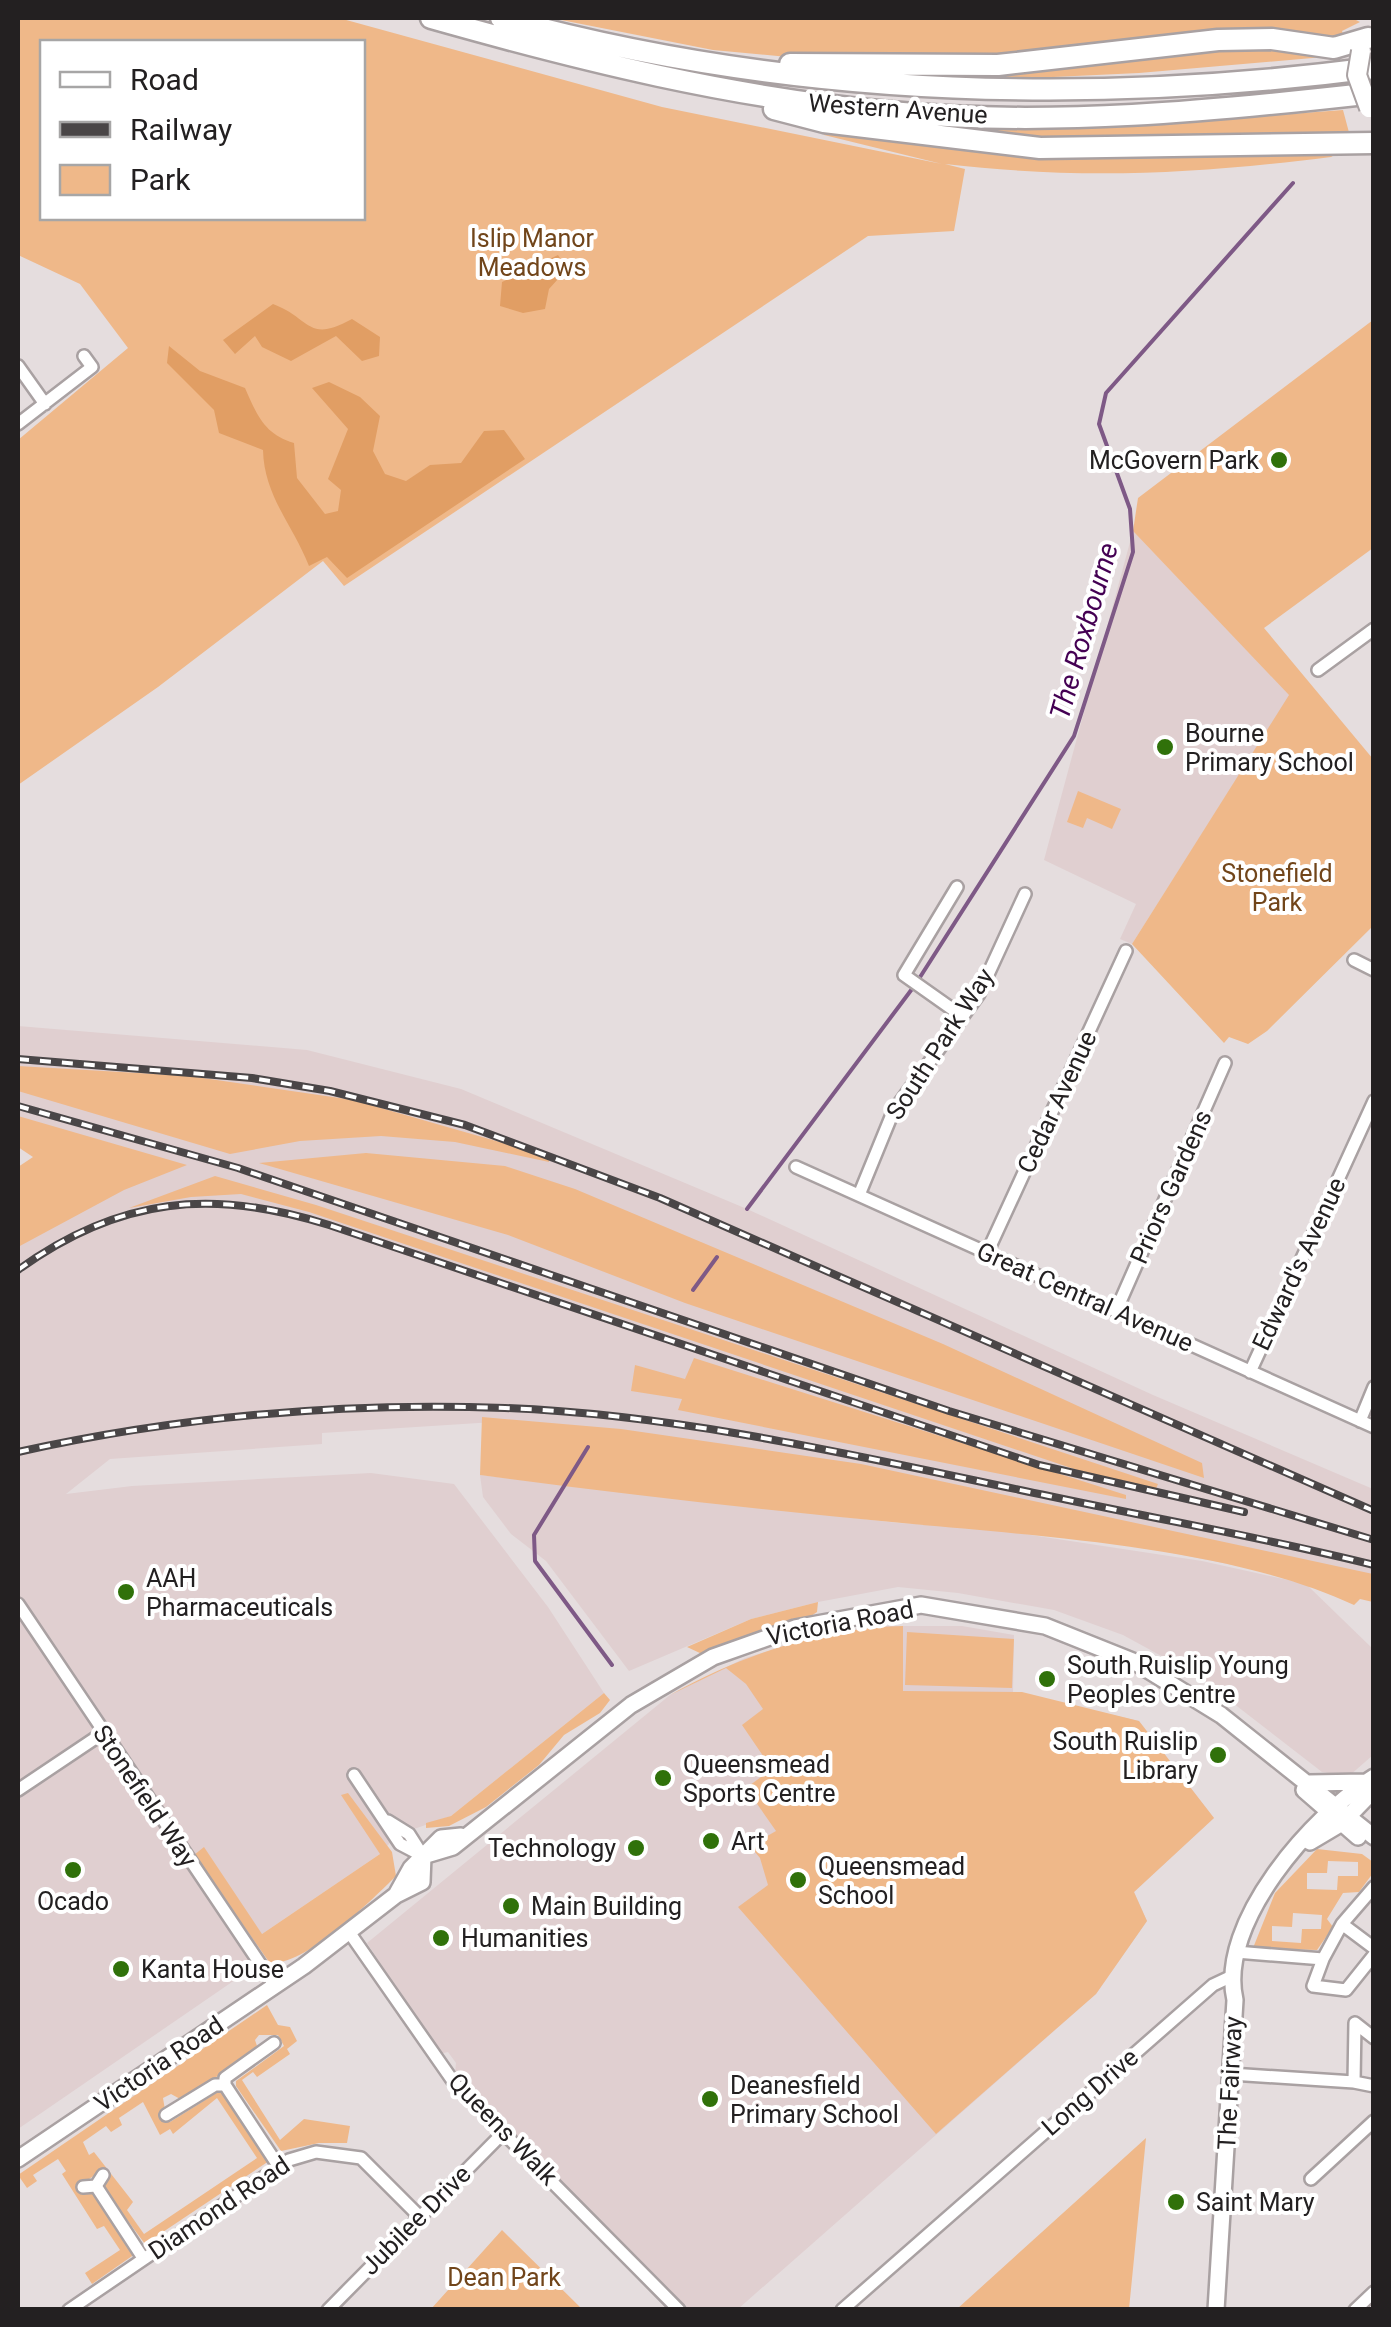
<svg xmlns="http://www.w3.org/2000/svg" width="1391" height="2327" viewBox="0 0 1391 2327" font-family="Roboto,sans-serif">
  <rect width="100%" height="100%" fill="#e5ddde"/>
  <path fill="#e0cfd0" d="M1133,531L1290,695L1132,944L1120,939L1136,904L1044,860Z
    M18,1026L307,1050L461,1089L747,1209L1153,1395L1373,1489V1593L511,1421L322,1433V1444L110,1459L66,1494L132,1486L371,1473L454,1484L548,1607L604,1693L451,1816L397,1835L380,1854L262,1934L248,1971L18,2129V1214L96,1156L18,1132Z
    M480,1475L898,1523L984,1528L1202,1561L1306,1584L1373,1649V1755L1349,1776L1322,1772L1198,1676L1123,1635L1054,1610L958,1593L898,1587L818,1602L751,1619L629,1671L546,1561L511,1534L483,1497Z
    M883,1626H962L1014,1635L1013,1692L1139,1721L1214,1818L1134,1892L1147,1921L1096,1994L738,2309H689L455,2074L456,2063L448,2052L439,2054L367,1943L670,1695L745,1658L827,1634Z"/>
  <path fill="#efb889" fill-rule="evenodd" d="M18,18H339L662,107L942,164L824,135L820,128C896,140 972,153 1049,157C1147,162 1244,154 1342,151L1331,157C1194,174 1083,180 945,164L965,169L954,231L868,236L344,586L323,561L158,687L18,785V440L128,348L80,284L18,255ZM42,42H362V218H42Z
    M551,18H1352L1360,22L1342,31L1345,40L915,61L809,59L713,50Z
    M1188,49H1297L1335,56L1139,73L946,82L947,73Z
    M1343,110L1351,140L1122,145L941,132L942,126L1109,128Z
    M1373,320V548L1264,628L1373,759V926L1267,1031L1248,1044L1229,1037L1224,1043L1132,944L1289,695L1133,531L1138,498Z
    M1078,791L1121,809L1112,829L1087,818L1083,828L1067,822Z
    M18,1066L189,1076L353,1100L548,1156L549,1162L455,1142L381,1136L300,1141L230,1154L18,1091Z
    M18,1116L187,1165L124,1190L18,1247V1167L33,1157L18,1147Z
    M366,1153L505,1166L575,1189L943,1344L1202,1463L1204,1478L685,1303L508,1235L259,1163Z
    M215,1176L316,1205L1158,1484L1155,1491L1095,1476L309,1212L241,1194L191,1197L129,1208Z
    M694,1358L1126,1495V1499L678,1410L682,1399L631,1391L635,1365L685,1379Z
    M482,1417L621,1429L861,1464L1373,1574V1602L1360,1599L1354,1605C1231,1547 1038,1536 902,1523C761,1510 620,1494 480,1475Z
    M818,1602L817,1612L811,1616L702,1654L687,1647L751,1619Z
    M903,1626V1691L1022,1692L1139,1721L1214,1818L1134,1892L1147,1921L1096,1994L936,2134L738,1907L768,1885L760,1858L750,1846L776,1831L746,1788L772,1769L742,1725L763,1709L746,1684L726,1668L670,1695C742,1655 820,1628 903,1626Z
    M907,1632L1014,1639L1012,1688L905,1685Z
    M604,1693L610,1700L600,1713L564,1735L539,1765L486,1807L449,1826L426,1828V1823L451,1816Z
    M348,1793L392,1852L396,1876C373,1899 301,1970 269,1962L194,1855L204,1847L262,1934L380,1854L341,1795Z
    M1317,1849L1362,1854L1373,1862V1873L1359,1892L1343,1893L1327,1919L1333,1927L1317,1950L1253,1948L1275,1893ZM1328,1861L1358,1862V1876H1338L1337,1890L1307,1889V1873H1327ZM1293,1913L1322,1915L1321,1929H1302L1301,1943L1272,1941V1926L1292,1927Z
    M267,2005L278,2025L290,2027L297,2041L287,2049L290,2054L257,2077L253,2072L242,2080L280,2140L304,2119L350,2126L347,2143H319L281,2151L236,2086V2081L284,2046L278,2035H259L255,2040L258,2049L182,2100L171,2094L163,2098L165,2110L160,2113L170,2122L218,2092L223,2093L269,2161L145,2244L102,2186L106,2177L98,2173L83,2183V2193H94L135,2254L92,2284L85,2273L120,2250L104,2226L97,2229L62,2174L66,2171L58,2159L33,2175L37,2181L27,2188L18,2175ZM217,2098L257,2158L144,2234L127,2210L133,2202L94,2152L89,2155L83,2142L106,2126L111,2132L122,2125L119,2118L143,2102L160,2135L170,2129L173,2134Z
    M1146,2138L1129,2309H957Z
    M502,2230L582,2309H431Z"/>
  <path fill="#e19e64" d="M558,255L567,269L549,289L545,309L523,313L500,306L502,282Z
    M273,304C311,318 307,344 352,319L380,337L379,356L362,361L336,336L291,361L262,347L255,336L235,354L223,340Z
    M169,346L200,371L245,388C257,415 264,434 294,443L297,478L325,514L338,511L341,490L328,479L348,429L312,388L329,382L360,397L380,416L373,451L385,474L406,481L430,465L461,463L484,431L504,430L525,459L347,578L327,557L309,566C293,525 264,496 263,450L219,433L214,410L167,363Z"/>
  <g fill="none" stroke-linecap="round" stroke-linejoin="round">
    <path stroke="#7e5986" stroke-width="4" d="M747,1209L915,985L1074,736L1133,552L1130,509L1099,424L1106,393L1293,183
      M693,1290L717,1257
      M588,1447L534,1535L535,1561L612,1665"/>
    <g stroke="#a9a1a2" stroke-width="16">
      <path id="street" d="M18,366L45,404
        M18,424L92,367L84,356
        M1318,670L1374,629
        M957,887L904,975L962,1016
        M1354,960L1374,970
        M796,1167L1374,1427
        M859,1195L893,1112L979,994L1025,894
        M987,1253L1126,951
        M1116,1311L1225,1063
        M1250,1372L1374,1101
        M1360,1421L1374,1387
        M18,1604L275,1986
        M354,1775L400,1844L423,1856
        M18,1790L103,1733
        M388,1821L409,1834L423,1856
        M1342,1924L1374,1948
        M349,1932L455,2084L679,2310
        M1236,1952L1323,1959L1342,1924L1374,1887
        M1323,1959L1313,1986L1346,1990L1374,1955
        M1374,2038L1355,2023L1354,2082L1374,2086
        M1231,2074L1354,2082
        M225,2085L279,2167
        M166,2115L215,2085H225V2078L274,2043
        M1311,2179L1374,2121
        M96,2186L143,2258
        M83,2187L96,2186L103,2175
        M69,2310L289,2160L316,2152L361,2158L419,2216
        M328,2310L505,2131
        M842,2310L1213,1985L1230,1977
        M1355,2310L1374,2292"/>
    </g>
    <g stroke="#a9a1a2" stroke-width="20">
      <path id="secondary" d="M1309,1783L1365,1782
        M1304,1790L1358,1837
        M1310,1842L1342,1823L1374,1790
        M423,1856L453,1847L631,1705L713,1657L795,1628L921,1605L1045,1626L1135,1662L1221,1715L1374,1837
        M396,1895L411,1868L441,1838L461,1836
        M18,2159L304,1966L396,1895L422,1882L423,1856
        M1216,2310L1235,2000C1217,1923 1312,1816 1374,1777"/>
    </g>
    <g stroke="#a9a1a2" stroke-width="25">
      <path id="highway" d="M431,18C583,61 733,98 890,112C1051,127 1214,111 1374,93
        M501,18C788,97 1080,106 1374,68
        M790,64L998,65L1218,40L1272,39L1334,48L1368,38
        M774,109L824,122L1040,148L1374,143"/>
    </g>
    <use href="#street" stroke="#fff" stroke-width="11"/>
    <use href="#secondary" stroke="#fff" stroke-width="15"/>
    <use href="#highway" stroke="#fff" stroke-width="20"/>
    <g stroke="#4a4647" stroke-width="8">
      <path id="rail" d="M18,1059L252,1078L330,1091L465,1125L660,1198L1374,1511
        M18,1106L238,1168L949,1411L1374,1540
        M18,1270C119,1197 213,1188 329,1225L1039,1465L1244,1512
        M18,1452C176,1417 342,1402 505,1408C688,1415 870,1459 1049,1496C1157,1519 1266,1538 1374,1565"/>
    </g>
    <use href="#rail" stroke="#fff" stroke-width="4" stroke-dasharray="11" stroke-linecap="butt"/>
    <g stroke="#a9a1a2" stroke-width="22" stroke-linecap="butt">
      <path id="primary-bridge" d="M1361,51L1357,75L1369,108"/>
    </g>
    <use href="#primary-bridge" stroke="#fff" stroke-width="18"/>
  </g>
  <g fill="#30710a" stroke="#fff" stroke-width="4">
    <circle cx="1279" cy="460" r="10"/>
    <circle cx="1165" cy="747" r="10"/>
    <circle cx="126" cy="1592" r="10"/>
    <circle cx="1047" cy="1679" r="10"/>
    <circle cx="1218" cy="1755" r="10"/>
    <circle cx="663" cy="1778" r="10"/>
    <circle cx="711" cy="1841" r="10"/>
    <circle cx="636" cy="1848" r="10"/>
    <circle cx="73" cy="1870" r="10"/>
    <circle cx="798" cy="1880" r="10"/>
    <circle cx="511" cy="1906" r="10"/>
    <circle cx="441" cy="1938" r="10"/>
    <circle cx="121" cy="1969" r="10"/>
    <circle cx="710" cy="2099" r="10"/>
    <circle cx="1176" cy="2202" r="10"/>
  </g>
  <g text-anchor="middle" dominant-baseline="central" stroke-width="8" stroke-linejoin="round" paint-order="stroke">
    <g font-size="25" fill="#232021" stroke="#fff">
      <text transform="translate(898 109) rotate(4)">Western Avenue</text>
      <text transform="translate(940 1044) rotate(-57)">South Park Way</text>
      <text transform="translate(1057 1102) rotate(-65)">Cedar Avenue</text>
      <text transform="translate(1171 1187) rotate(-66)">Priors Gardens</text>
      <text transform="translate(1299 1264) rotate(-65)">Edward's Avenue</text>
      <text transform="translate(1085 1297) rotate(24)">Great Central Avenue</text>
      <text transform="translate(840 1623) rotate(-11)">Victoria Road</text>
      <text transform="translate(145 1796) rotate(56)">Stonefield Way</text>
      <text transform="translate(159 2064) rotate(-34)">Victoria Road</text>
      <text transform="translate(1230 2083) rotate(-87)">The Fairway</text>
      <text transform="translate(1090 2092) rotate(-41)">Long Drive</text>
      <text transform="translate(503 2129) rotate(46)">Queens Walk</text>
      <text transform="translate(219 2208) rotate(-34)">Diamond Road</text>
      <text transform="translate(416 2220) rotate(-45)">Jubilee Drive</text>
    </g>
    <g font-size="25" fill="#71451a" stroke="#fff">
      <text x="532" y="238">Islip Manor<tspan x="532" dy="29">Meadows</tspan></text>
      <text x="1277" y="873">Stonefield<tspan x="1277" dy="29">Park</tspan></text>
      <text x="504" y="2277">Dean Park</text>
    </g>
    <g font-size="25" fill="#232021" stroke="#fff" text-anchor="start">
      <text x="1259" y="460" text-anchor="end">McGovern Park</text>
      <text x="1185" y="733">Bourne<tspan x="1185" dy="29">Primary School</tspan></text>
      <text x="146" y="1578">AAH<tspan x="146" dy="29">Pharmaceuticals</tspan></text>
      <text x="1067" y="1665">South Ruislip Young<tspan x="1067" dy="29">Peoples Centre</tspan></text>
      <text x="1198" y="1741" text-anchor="end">South Ruislip<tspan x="1198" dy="29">Library</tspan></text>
      <text x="683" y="1764">Queensmead<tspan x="683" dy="29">Sports Centre</tspan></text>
      <text x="731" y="1841">Art</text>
      <text x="616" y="1848" text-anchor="end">Technology</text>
      <text x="818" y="1866">Queensmead<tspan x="818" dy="29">School</tspan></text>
      <text x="73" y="1901" text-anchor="middle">Ocado</text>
      <text x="531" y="1906">Main Building</text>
      <text x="461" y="1938">Humanities</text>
      <text x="141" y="1969">Kanta House</text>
      <text x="730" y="2085">Deanesfield<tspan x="730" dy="29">Primary School</tspan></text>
      <text x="1196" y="2202">Saint Mary</text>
    </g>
    <g font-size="28" font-style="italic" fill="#440053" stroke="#fff">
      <text transform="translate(1084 631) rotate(-74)">The Roxbourne</text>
    </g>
  </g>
  <rect width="1391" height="2327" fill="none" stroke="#232021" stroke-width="40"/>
  <rect x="40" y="40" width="325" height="180" fill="#ffffff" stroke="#a7a6a6" stroke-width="2.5"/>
  <rect x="60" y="72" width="50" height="15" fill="#ffffff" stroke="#a7a6a6" stroke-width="2.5"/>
  <text x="130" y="90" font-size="30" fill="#232021">Road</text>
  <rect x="60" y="122" width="50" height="15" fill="#4a4647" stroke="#a7a6a6" stroke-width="2.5"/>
  <text x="130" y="140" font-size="30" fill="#232021">Railway</text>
  <rect x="60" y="165" width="50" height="30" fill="#efb889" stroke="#a7a6a6" stroke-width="2.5"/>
  <text x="130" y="190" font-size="30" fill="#232021">Park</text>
</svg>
